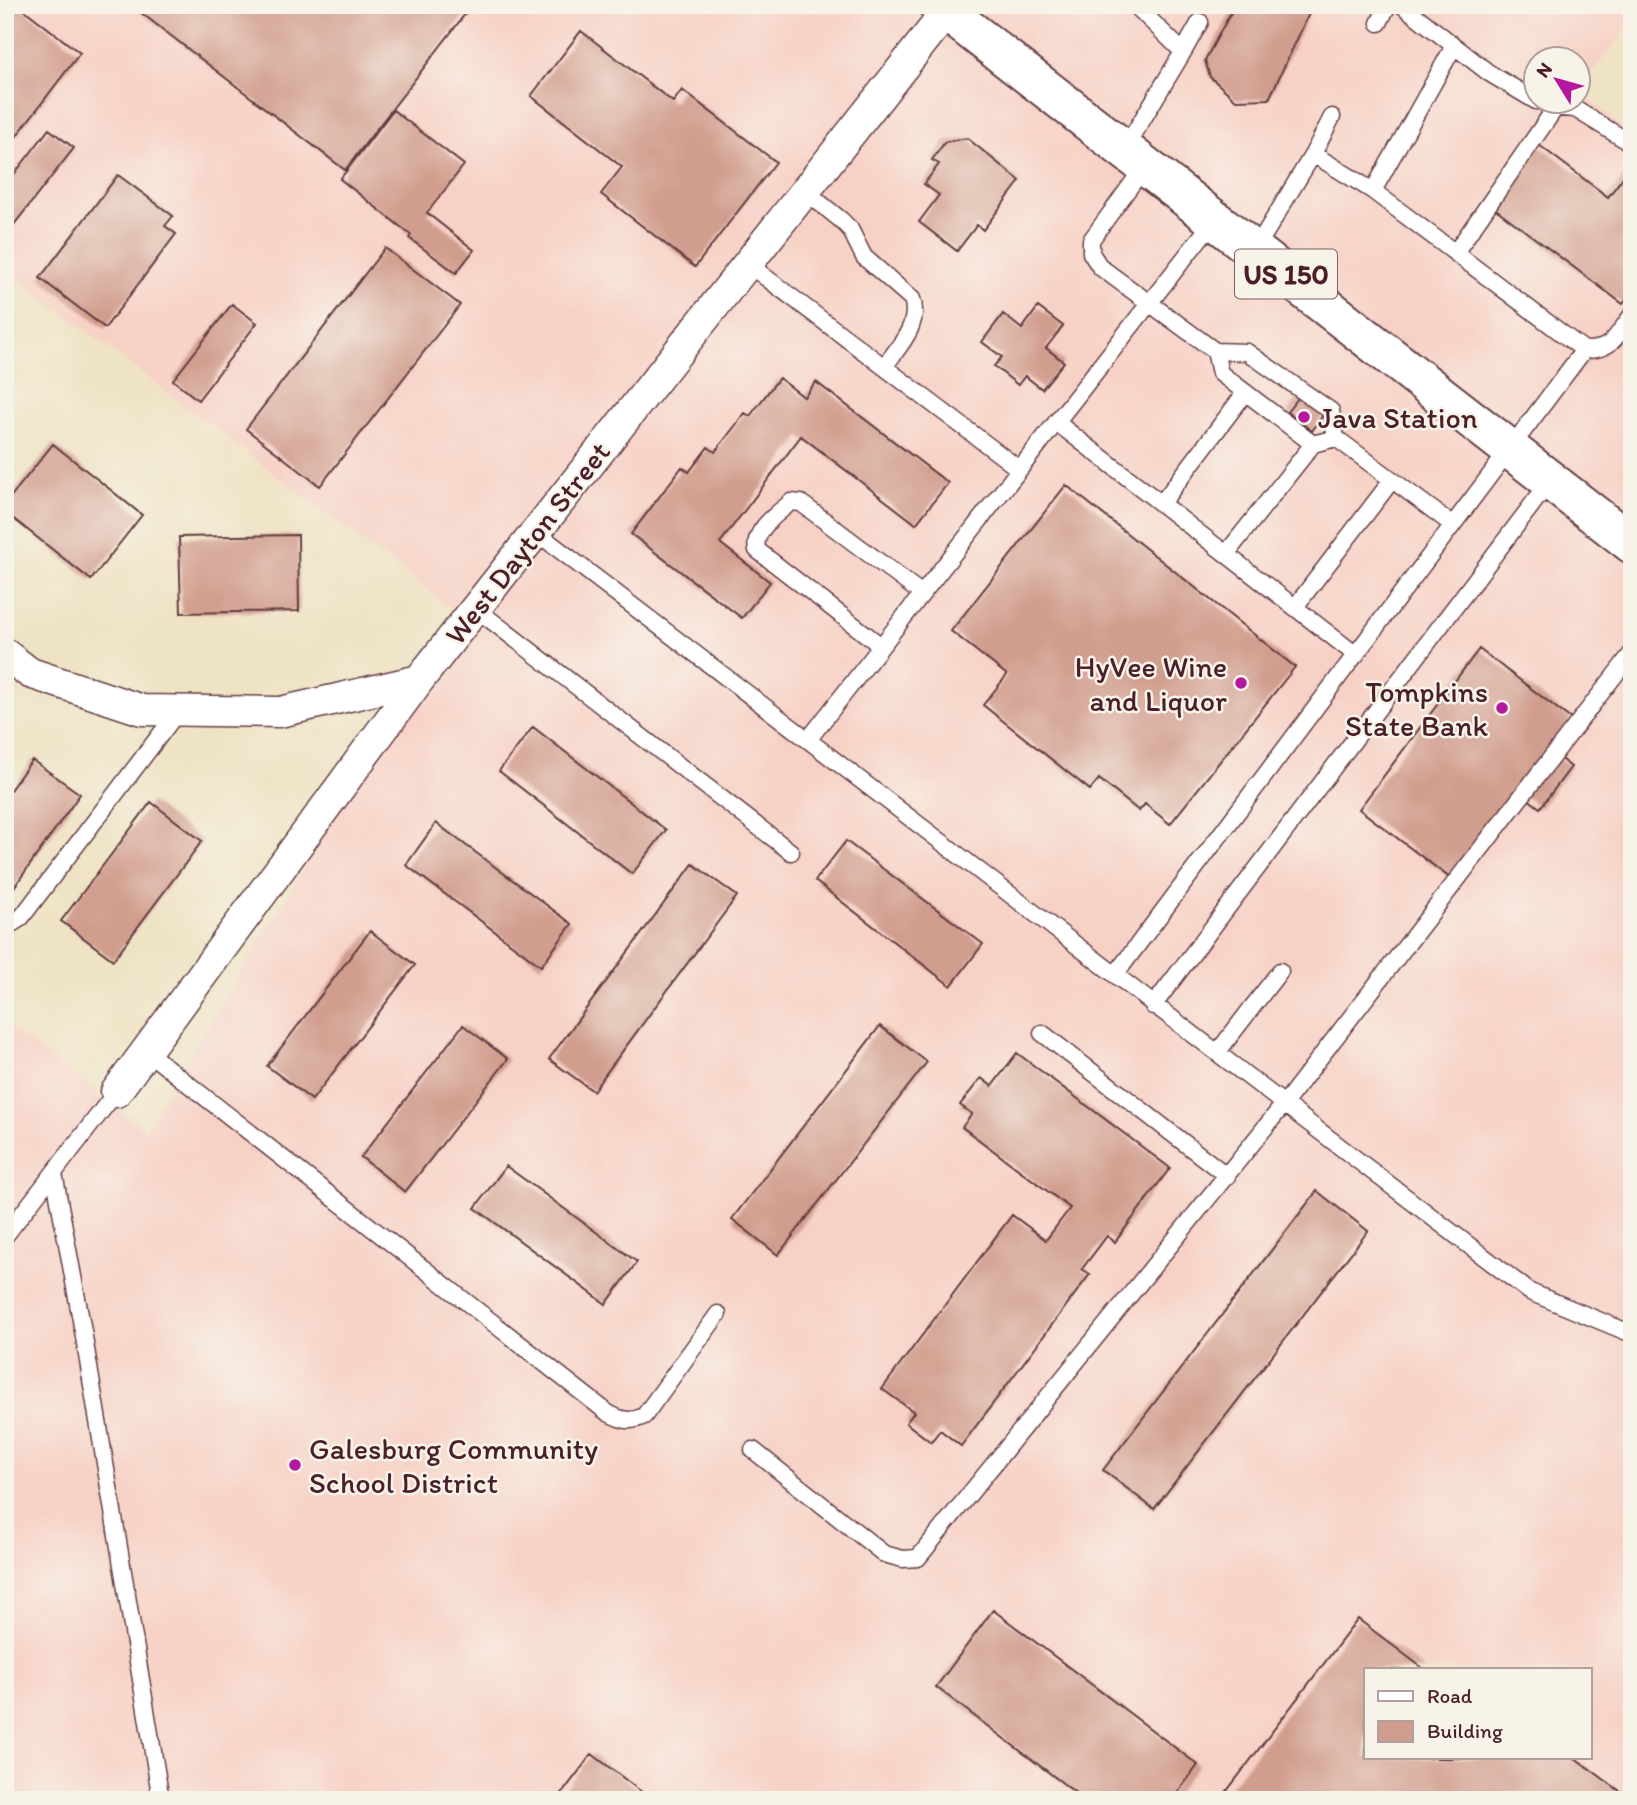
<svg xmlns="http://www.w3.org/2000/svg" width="1637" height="1805" viewBox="0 0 1637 1805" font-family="Itim,sans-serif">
  <rect width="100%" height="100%" fill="#f7f3e8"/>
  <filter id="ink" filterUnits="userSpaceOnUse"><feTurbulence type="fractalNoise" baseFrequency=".0143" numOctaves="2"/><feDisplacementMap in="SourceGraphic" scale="14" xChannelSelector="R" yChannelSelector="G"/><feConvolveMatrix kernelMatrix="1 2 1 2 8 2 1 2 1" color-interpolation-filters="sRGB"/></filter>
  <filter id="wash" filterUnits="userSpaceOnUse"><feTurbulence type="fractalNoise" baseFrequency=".00686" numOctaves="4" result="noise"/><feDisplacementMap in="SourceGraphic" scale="28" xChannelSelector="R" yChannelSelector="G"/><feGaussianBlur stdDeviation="1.57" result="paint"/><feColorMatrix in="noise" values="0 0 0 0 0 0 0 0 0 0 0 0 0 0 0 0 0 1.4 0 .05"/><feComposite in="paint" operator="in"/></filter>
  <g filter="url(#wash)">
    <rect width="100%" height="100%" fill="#efe3c5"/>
    <path fill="#f7d1c6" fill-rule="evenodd" d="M5,5H1632V23L1578,90V60H1536V102H1578V91L1632,134V1800H5V1024L145,1129L419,680L466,620L5,269ZM1366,1670H1590V1758H1366Z"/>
    <g id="blocks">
      <path fill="#d19d8e" d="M5,5H18L80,53L5,151Z
        M131,5H472L345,170Z
        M1235,5H1313L1269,99L1236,100L1210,77L1205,60Z
        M581,31L673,102L682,90L776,162L695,267L601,194L622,167L531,96Z
        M393,110L464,165L427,213L474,250L456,273L409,238L411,235L340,179Z
        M49,129L74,148L5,236V186Z
        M967,138L1020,181L983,230L977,225L957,251L919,222L939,195L924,184L939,164L932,160L945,142Z
        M1539,145L1608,197L1624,176L1632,182V292L1623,304L1493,207Z
        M118,175L173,216L165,226L176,234L105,328L40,278Z
        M385,248L460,305L320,486L246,429Z
        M232,304L257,323L198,400L173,380Z
        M1038,307L1063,326L1046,348L1064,362L1042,389L1025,376L1018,385L994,366L1002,357L982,342L1003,314L1022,329Z
        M779,378L804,397L816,382L948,483L916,524L801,436L720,543L770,582L742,618L631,534L682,467L689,472L708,447L715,452L745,413L750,416Z
        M1299,397L1323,415L1312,431L1287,412Z
        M53,444L142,515L91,580L5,512V504Z
        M1066,485L1295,667L1170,824L1145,804L1139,811L1099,779L1090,790L983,705L1007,675L951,631Z
        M298,535L299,611L181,613L179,537Z
        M1479,649L1571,719L1548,749L1571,767L1540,808L1516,790L1450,878L1359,809Z
        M533,727L666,830L632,874L499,771Z
        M32,760L80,794L5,900V797Z
        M151,802L202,841L113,960L61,921Z
        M436,823L572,924L541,966L406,865Z
        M846,841L983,944L951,986L815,881Z
        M693,864L737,896L593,1091L549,1059Z
        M370,931L415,965L312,1100L267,1066Z
        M463,1025L508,1059L405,1192L361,1157Z
        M880,1026L927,1062L778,1255L732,1219Z
        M1017,1053L1170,1168L1115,1242L1107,1236L1082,1269L1090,1274L961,1446L940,1430L931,1442L906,1423L914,1412L882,1389L1012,1215L1046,1240L1070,1208L962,1127L972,1114L960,1105L981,1078L992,1086Z
        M506,1166L637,1262L606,1304L475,1208Z
        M1317,1191L1368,1231L1154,1509L1103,1470Z
        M993,1610L1198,1765L1172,1800H1085L936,1687Z
        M1358,1619L1425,1670H1366V1758H1575L1632,1800H1220Z
        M592,1754L652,1800H557Z"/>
    </g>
  </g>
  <g filter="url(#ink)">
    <use href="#blocks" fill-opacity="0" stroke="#633c42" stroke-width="2"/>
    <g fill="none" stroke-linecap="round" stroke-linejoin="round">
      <g stroke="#633c42" stroke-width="19">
        <path id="service" d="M1402,5L1489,73L1536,101
          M1379,23L1388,5
          M1183,52L1200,22
          M1548,107L1575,109L1632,144
          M1124,150L1183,52L1135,5
          M1313,154L1332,117
          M1145,166L1091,240V253L1100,267L1215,351L1247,352L1331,411L1336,438L1453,525
          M805,191L841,220L850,229L864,257L912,299C921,325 898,347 884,367
          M1373,191L1454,46
          M1455,253L1556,107
          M748,264L1019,469
          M1584,350C1612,351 1616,336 1632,315
          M1215,351L1220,373L1313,444L1336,438
          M1056,422L1356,655
          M1161,504L1245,393
          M536,532L1530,1292L1632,1334
          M1226,554L1313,444
          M1295,607L1392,480
          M475,608L791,852
          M881,646L757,550C752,531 778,513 791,502L801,503L922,594
          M808,740L1215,219
          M5,928L21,918L179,710
          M1115,975L1584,350L1373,191L1313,154L1255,250
          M1153,1006L1550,481
          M1042,1033L1227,1176
          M146,1051L608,1413C621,1420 630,1423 644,1416L718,1314
          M1217,1053L1280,971
          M54,1173L83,1331L161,1800
          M5,1236L116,1092
          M753,1450L884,1554L903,1559L918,1558L1284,1104L1632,653"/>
      </g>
      <g stroke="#633c42" stroke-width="33">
        <path id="minor" d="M5,654L30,673L142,710L280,712L419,680
          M116,1092L419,680L952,5"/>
      </g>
      <g stroke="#633c42" stroke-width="42">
        <path id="primary" d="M938,5L1632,544"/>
      </g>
      <use href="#service" stroke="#fff" stroke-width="16"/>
      <use href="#minor" stroke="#fff" stroke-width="30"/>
      <use href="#primary" stroke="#fff" stroke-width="38"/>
    </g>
  </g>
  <g fill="#b5179e" stroke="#f7f3e8" stroke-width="2.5">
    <circle cx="1304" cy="417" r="7"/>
    <circle cx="1241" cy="683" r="7"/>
    <circle cx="1502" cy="708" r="7"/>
    <circle cx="295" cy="1465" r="7"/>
  </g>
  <g text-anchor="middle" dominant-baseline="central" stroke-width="5" stroke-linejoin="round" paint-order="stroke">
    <rect fill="#f7f3e8" stroke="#7e5f64" stroke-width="2" x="1235" y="249.5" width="102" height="49" rx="5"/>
    <g font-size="28" font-weight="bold" fill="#4a1f2b">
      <text x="1286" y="274">US 150</text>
    </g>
    <g font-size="30" fill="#4a1f2b" stroke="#f7f3e8" text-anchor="start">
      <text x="1318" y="417">Java Station</text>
      <text x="1227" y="666" text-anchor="end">HyVee Wine<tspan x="1227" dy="34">and Liquor</tspan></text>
      <text x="1488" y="691" text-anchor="end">Tompkins<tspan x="1488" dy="34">State Bank</tspan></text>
      <text x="309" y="1448">Galesburg Community<tspan x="309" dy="34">School District</tspan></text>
    </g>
    <g font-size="30" fill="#4a1f2b" stroke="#f7f3e8">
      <text transform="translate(527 543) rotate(-52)">West Dayton Street</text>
    </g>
  </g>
  <rect width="1637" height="1805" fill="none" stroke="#f7f3e8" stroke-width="28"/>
  <rect x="1364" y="1668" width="228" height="91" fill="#f7f3e8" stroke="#b29e9c" stroke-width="2"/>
  <rect x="1378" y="1691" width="35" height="10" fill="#ffffff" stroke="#b29e9c" stroke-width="2"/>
  <text x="1427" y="1703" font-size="21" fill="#4a1f2b">Road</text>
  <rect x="1378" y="1721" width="35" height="21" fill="#d19d8e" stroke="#b29e9c" stroke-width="2"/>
  <text x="1427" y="1738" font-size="21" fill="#4a1f2b">Building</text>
  <g transform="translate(1557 80) rotate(307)"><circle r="33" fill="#f7f3e8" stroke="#b29e9c" stroke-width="2"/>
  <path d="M0-5L12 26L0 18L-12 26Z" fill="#b5179e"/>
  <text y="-10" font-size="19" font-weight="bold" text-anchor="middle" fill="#4a1f2b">N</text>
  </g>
</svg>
